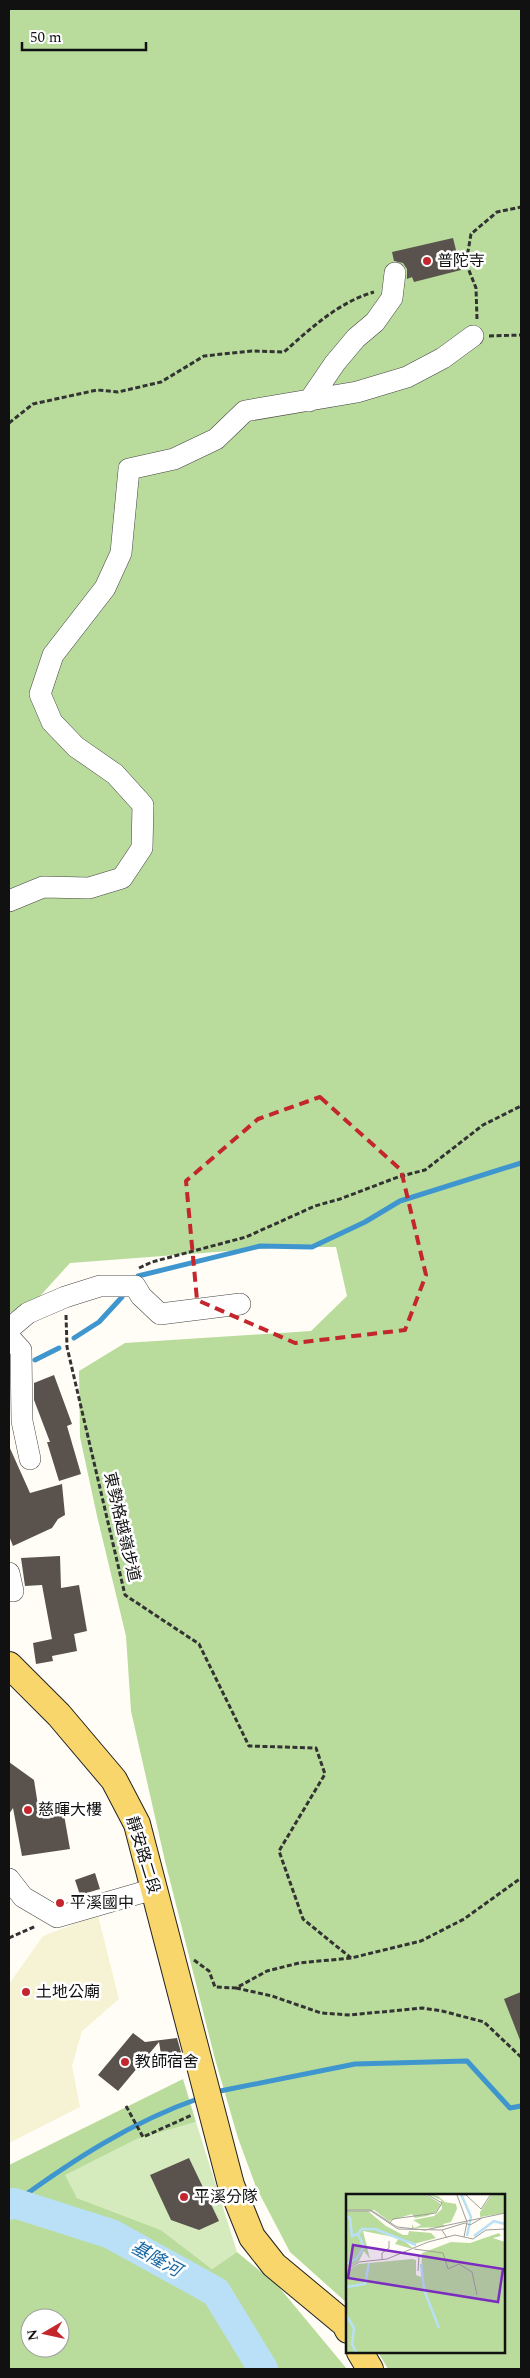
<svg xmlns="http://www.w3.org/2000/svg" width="530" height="2378" viewBox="0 0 530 2378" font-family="Spectral,'Noto Sans TC',serif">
  <rect width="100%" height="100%" fill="#fffdf5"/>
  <path fill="#f6f3d4" d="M98,1915L119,1999L82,2031L72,2066L80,2107L9,2143V1984L43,1936Z"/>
  <path fill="#d5ebbd" d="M196,2122L237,2252L212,2269L161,2230L77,2198L64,2175L137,2139Z"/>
  <path fill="#b9dc9c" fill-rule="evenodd" d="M9,9H521V2369H388L378,2352H504V2196H348L347,2303L290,2252L256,2187L238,2138L215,2059L165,1861L131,1711L126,1636L97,1516L80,1437L79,1371L125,1343L311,1331L347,1296L336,1247H283L70,1263L31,1306L9,1313Z
    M183,2079L196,2122L137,2139L65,2175L77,2198L161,2230L212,2269L237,2252L278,2286L347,2369H9V2165ZM30,2318H60V2348H30Z"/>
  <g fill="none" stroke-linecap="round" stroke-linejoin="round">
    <path stroke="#3f96cf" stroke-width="5" d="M138,1276L260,1246L312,1247L365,1222L400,1201L521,1163
      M74,1338L99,1322L122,1297
      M35,1360L59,1348
      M215,2092L355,2064L467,2061L510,2108L521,2106
      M14,2203C73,2160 131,2122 200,2098"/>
    <path stroke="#b9e0f7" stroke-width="30" d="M9,2205L14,2203L111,2234L216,2292L263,2369"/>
  </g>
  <path fill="#5a524d" d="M453,238L461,270L414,282L412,277L407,279V269L403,263L394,261L392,252Z
    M54,1375L72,1424L67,1426L81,1474L59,1481L47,1442H50L34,1400V1383Z
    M9,1446L30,1493L62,1484L65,1515L58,1519L52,1528L13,1546L9,1536Z
    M60,1556L61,1588L79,1585L87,1631L74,1634L77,1651L52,1656L53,1661L36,1664L33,1643L52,1639L42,1585L25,1586L21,1558Z
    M9,1762L34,1780L39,1812L63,1809L70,1849L22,1856L13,1808L9,1814Z
    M95,1873L100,1889L80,1895L75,1880Z
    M521,1992V2040H520L504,1999Z
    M133,2033L145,2042L177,2038L184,2063L163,2066L159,2042L118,2091L98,2075Z
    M189,2158L219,2221L199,2230L171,2220L150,2175Z"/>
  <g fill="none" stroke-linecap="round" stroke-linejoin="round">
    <g stroke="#444" stroke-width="22">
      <path id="minor" d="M309,401L335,363L356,338L375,322L392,298L395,273
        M9,901L43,887L89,888L122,878L142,848L143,805L115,774L76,747L52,722L40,694L53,655L105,588L121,553L129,469L174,459L216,439L245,411L357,392L407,377L443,358L473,336
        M9,1329L28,1313L65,1297L100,1286H135L141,1296L160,1314L240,1304
        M9,1337L21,1350L22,1421L30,1459
        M9,1573L13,1591
        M9,1879L23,1897L57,1917L154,1889"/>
    </g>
    <g stroke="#222" stroke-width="28">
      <path id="major" d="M9,1665L59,1715L114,1780L137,1824L231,2185L252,2237L274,2265L345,2324L348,2330
        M360,2352L370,2369"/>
    </g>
    <path stroke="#333" stroke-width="3" stroke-dasharray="5 2.5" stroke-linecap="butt" d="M477,319L476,288L466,263L471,234L497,212L521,207
      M489,336L521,335
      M9,423L33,404L97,390L118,392L161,382L204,356L252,351L284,352C311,328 339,302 374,292
      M139,1268L152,1262L246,1237L315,1206L340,1199L398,1177L425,1170L483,1125L521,1106
      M66,1315L67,1347L125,1595L199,1644L249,1746L316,1748L325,1774L279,1851L303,1919L351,1958
      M9,1938L36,1926
      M194,1960L209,1971L215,1987L236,1988L267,1971L299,1963L351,1958L421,1941L464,1919L521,1878
      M236,1988L272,1996L321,2013L350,2015L422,2008L442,2011L484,2022L521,2057
      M126,2106L143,2137L192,2115"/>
    <use href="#minor" stroke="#fff" stroke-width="21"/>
    <use href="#major" stroke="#f9d66b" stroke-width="26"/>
  </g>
  <path fill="none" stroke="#c4262e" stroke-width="4" stroke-dasharray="10 6" stroke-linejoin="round" d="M320,1097L401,1170L426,1275L405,1330L295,1343L197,1300L186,1181L258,1119Z"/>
  <g fill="#c4262e" stroke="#fff" stroke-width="2">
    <circle cx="427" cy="261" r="5"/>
    <circle cx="28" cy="1810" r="5"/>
    <circle cx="60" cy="1903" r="5"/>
    <circle cx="26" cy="1992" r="5"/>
    <circle cx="125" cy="2062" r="5"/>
    <circle cx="184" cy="2197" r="5"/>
  </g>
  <g text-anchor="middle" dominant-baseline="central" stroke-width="5" stroke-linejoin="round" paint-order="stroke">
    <g font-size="16" fill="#111" stroke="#fff" text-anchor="start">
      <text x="437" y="261">普陀寺</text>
      <text x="38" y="1810">慈暉大樓</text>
      <text x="70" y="1903">平溪國中</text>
      <text x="36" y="1992">土地公廟</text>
      <text x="135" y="2062">教師宿舍</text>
      <text x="194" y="2197">平溪分隊</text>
    </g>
    <g font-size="16" fill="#111" stroke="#fff">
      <text transform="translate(122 1527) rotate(77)">東勢格越嶺步道</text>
      <text transform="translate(143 1855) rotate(73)">靜安路二段</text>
    </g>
    <g font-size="18" font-style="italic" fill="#1768a6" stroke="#fff">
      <text transform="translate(156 2259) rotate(29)">基隆河</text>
    </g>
  </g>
  <g transform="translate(346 2194)">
    <rect width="159" height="159" fill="#fffdf5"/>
    <path d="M0,0H80L95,10L90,18L81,22L69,24L66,20L43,27L28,16H0ZM82,0L92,2L99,8L110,10L111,15L105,28L97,30L99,33L66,34V30L68,34L75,31L67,26L88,22L96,15L95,6ZM146,0H159V19L134,23V18ZM0,17H22L40,32L57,41H62L63,37L85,39L90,44L68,50L54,44L67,54H63L49,50L53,44L17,37L24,65L18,57L13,67L0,75ZM153,39L155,42L147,44L159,48V158H0V77L12,70L66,65L70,66V81L75,83L76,59L105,48L124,49Z" fill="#b9dc9c"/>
    <path fill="none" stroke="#b9e0f7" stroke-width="2.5" d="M115,0L125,23L121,42M0,22L4,24L6,42L12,40M128,42L148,27L159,30M0,70L10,65L18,53L12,40L16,35H29L70,51M75,70L78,96L93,134M0,93L19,90L23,69M0,121L8,134L6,150L10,158"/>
    <path fill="none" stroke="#a09f9a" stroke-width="1" d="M106,0L120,1L135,15L145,0M111,1L121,28L118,43M0,16H25L51,33L79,36L159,19M0,17H25L52,35L96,36L101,44M43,30L47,25L90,19L96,9L81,0M96,36L119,29L124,31L136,24M68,55L97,59L102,75L113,70L126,78L131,101M36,65V59L43,54V47M0,76L13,68L41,65L82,48L109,41L127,45L140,36L159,35M72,77L73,62"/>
    <path fill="#7b2cbf" fill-opacity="0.15" stroke="#7b2cbf" stroke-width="2.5" d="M7,51L157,75L152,108L2,84Z"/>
    <rect width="159" height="159" fill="none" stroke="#111" stroke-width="2.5"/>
  </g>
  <rect width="530" height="2378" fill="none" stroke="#111111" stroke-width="20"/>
  <g transform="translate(45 2333) rotate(261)"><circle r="24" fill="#ffffff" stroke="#a0a0a0"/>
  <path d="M0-4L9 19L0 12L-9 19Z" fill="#c4262e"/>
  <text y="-8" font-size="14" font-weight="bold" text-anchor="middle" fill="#111111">N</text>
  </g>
  <path d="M22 42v8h124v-8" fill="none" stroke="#111111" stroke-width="2.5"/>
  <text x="30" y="42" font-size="15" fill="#111111" stroke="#ffffff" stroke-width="4" paint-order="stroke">50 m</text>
</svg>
